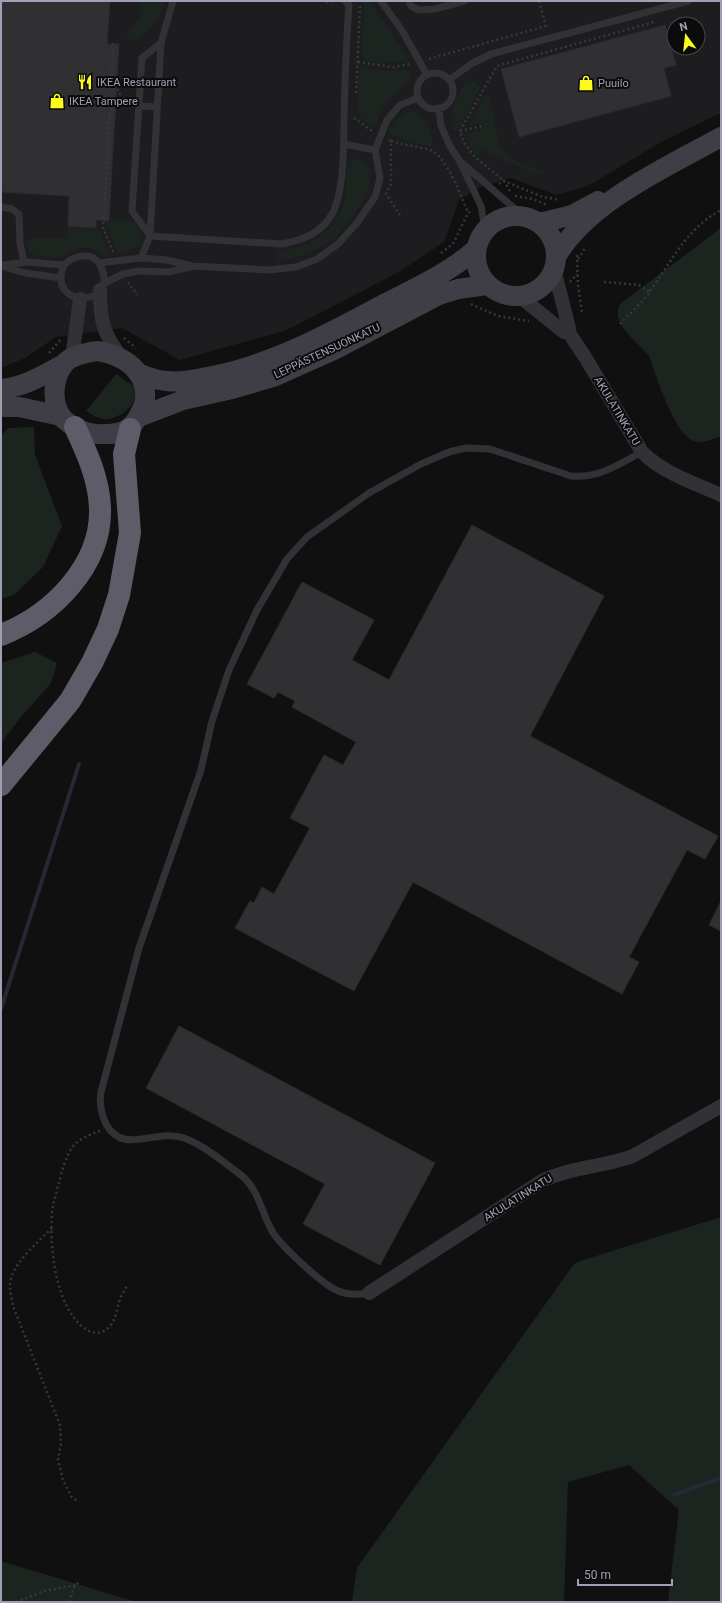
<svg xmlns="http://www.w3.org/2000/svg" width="722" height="1603" viewBox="0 0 722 1603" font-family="Roboto,sans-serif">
  <rect width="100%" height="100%" fill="#101011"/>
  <path fill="#1d1c1e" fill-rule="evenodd" d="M1,1H721V113L661,142L588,186L556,195L511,178L481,187L459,200L444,242L399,272L287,330L180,360L122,328L56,337L25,358L1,368ZM674,24H698V48H674Z"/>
  <path fill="#1c2420" d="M140,1H161L165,3C160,20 147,36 130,41L126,35L127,32L140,16Z
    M360,1H369L390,30L409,61C395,62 373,66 362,57L364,6Z
    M364,67L389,71L411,69C412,86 394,91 386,103C381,111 378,119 375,127L362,119L357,109L359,70Z
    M467,80L476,83L481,87L460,128L454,131C447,112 457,97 467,80Z
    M486,93L490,99L500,147L514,160L547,173L534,174L484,150L477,155L469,144L464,135L483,128L482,123L469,125Z
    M410,111C428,116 429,131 435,147L414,144L388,133C394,121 397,115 410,111Z
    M354,159C361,159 368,160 370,169C375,190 349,225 333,239C317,253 297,258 277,261L278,252C305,247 334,235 343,206C348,192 345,176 349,162Z
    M111,220C117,221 129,219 133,222C136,224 137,228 139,230C149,246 130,251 118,254L107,225V222H111Z
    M68,227L100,229L110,255L104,257C98,252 91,247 82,248C72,248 68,255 60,258C56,259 51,258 47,257C34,256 24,256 29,239L34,237L67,238Z
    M721,228V436C713,439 703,444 694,441C674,434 656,375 649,356C638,341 610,325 620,304Z
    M116,374L135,387C135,391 135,396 134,400C130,411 115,420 103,419C97,418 91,414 86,411Z
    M34,427L35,455L62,526L43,567L14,595L1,599V435L9,428Z
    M35,652L57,663L51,683L20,718L1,743V663Z
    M721,1217V1602H668L679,1510L629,1465L568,1482L564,1602H352L357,1568L574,1264L580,1261Z
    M1,1561L136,1602H1Z"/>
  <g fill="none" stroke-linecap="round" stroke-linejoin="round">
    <path stroke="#262935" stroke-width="4" d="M1,1009L79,764
      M674,1495L721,1478"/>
  </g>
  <path fill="#303033" stroke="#2b2a2d" d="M1,1H110L107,44H119L109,221L96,220V228L68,226L69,196L1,192Z
    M665,25L676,65L664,68L671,96L519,137L501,69Z
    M472,525L604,596L530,736L718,836L705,859L687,850L629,957L639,962L622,994L413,882L354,991L235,928L250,901L254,903L262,887L274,894L310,828L290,818L324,755L343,765L356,742L292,707L295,701L278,692L274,698L247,684L302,582L374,620L352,660L389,680Z
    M721,901V931L709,925Z
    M179,1026L435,1163L380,1265L303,1224L325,1184L146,1088Z"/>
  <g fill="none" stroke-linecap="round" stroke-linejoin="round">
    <path stroke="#37373d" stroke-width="2.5" stroke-dasharray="2 3" stroke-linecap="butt" d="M539,1L546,26
      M326,2L336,1
      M429,59L546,26L547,29
      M358,62L393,67L411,64
      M356,93L360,7L359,5
      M113,98L131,99
      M354,118L372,131
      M460,131L482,126
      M389,140L391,141V184L386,194L400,215
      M391,141C404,145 417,146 430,150C446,155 462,198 468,213
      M499,184L504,181L543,197L560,200
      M510,191L504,181L475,157L464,143L460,131L497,66L651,23L655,21
      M515,196L533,199L547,205
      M113,252L103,227L110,110L119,106L120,91L111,86L113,43
      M441,253L453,244L468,213L473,210
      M577,255L578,285L582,312
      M578,259L583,252L585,246
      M128,282L137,295
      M570,282L577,274
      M604,282L639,285L650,292
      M471,304L498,316L529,321
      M620,324C630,313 643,302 651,290C673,259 686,229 721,210
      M124,338L136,348
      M49,353L61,339
      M100,1131C91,1134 81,1138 74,1145C67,1153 62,1171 59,1182C57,1189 55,1197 53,1205C48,1240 54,1309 87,1330C94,1334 103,1334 109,1327C116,1321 117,1307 120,1299C122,1294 125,1290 127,1285
      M52,1228C38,1242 9,1266 10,1287C10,1293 12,1300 13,1306L60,1425L61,1443L58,1460L63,1480L71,1496L77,1501
      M16,1602L44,1591L75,1585
      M69,1602L75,1585L81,1581"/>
    <path stroke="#323136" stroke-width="7" d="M381,1L403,32L427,75
      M409,1L411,6L419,10L435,9L465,1
      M417 91a18 18 0 1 1 36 0a18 18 0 1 1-36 0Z
      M449,80L471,64L491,54L688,1
      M139,106L157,107
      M439,108L441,126L450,146L459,160L481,206L485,229
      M344,144L375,150
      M462,163L523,216
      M1,207L12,209L19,214L20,243L24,262
      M150,236L281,244C301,241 322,233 332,214C344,193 344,143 344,118C345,80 346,43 349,5L345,1
      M150,236L132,211L142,58L161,43
      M141,258L150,236L161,43L173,1
      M99,263L141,258L167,260L192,266L269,270L296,267L317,259L338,244L357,223L375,197L380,178L375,150L387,120L400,105L418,98
      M1,265L28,262L64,265C75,255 93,250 101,267C120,308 45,309 64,265
      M1,266L25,273L61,278
      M103,284L123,274L138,271L168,272L190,267
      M369,1293C358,1295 347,1295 336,1290C321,1283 280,1245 272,1231C260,1210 259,1187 237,1172C221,1160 203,1145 184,1138C155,1128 123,1156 106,1124C101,1113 99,1103 101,1092L139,948L201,770L212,721L229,670L257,610L287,559L307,537L369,493L421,464L449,452L466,448L490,449L571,476C598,479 619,464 642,452"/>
    <path stroke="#323136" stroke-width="14" d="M554,269L569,328V333L585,357L642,452C663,473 694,483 721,495
      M100,290C100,321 103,335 123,359
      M519,296L564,332L569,333
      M72,358L80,299
      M369,1293L542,1181C571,1167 603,1167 633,1156L721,1106"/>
    <path stroke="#3f3e46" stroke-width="20" d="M476 256a40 40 0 1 1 80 0a40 40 0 1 1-80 0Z
      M540,223L572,215L598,201
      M556,257C588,202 667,167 721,137
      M97,351C135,356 161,388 134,423C128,431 120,433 110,434C103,434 93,435 86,432C78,429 66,423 61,416C51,401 53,378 64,364C71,355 86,353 97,351Z
      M140,374C149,377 158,381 167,381C182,383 197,379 212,376C274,364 327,334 382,305C415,288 449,273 476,249
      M1,389C24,387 44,375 64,364
      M1,407H19L61,416
      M139,417L183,400L232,389L273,377L338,348L439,295L458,289L487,285"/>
    <path stroke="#5d5c68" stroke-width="22" d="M1,635C52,615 102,566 100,508C99,479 87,453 75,427
      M1,785L70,701L92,663L108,629L119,595L130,533L124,454L130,429"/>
  </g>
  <defs>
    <g id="restaurant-bare" transform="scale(1.2)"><path d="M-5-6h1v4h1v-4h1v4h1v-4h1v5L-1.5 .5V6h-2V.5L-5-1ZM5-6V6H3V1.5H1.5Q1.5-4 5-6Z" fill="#fbfb1e" stroke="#0b0b0c" stroke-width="2.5" paint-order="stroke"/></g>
    <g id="shop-bare" transform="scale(1.2)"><path d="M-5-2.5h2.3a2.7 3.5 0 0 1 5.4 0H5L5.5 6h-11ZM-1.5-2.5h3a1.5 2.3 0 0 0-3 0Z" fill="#fbfb1e" stroke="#0b0b0c" stroke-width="2.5" paint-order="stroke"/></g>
  </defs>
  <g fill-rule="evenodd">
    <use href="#restaurant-bare" x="85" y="82"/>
    <use href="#shop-bare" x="586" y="83"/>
    <use href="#shop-bare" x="57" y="101"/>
  </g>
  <g text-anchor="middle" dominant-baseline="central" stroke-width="4" stroke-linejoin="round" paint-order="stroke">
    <g font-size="11" fill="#a1a0b3" stroke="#0b0b0c" text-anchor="start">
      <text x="97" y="82">IKEA Restaurant</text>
      <text x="598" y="83">Puuilo</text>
      <text x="69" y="101">IKEA Tampere</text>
    </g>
    <g font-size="11" fill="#a1a0b3" stroke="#0b0b0c">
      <text transform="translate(327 351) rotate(-25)">LEPPÄSTENSUONKATU</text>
      <text transform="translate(617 411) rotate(59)">AKULATINKATU</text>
      <text transform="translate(518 1198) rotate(-32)">AKULATINKATU</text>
    </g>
  </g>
  <rect width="722" height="1603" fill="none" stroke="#a1a0b3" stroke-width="4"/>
  <g transform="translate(686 36) rotate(345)"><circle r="19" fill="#0b0b0c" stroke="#47474f"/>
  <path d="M0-3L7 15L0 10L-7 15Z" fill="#fbfb1e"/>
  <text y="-6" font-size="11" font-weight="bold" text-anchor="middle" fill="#a1a0b3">N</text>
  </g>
  <path d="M578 1579v6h94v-6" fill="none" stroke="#a1a0b3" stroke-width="2"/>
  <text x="584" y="1579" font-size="12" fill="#a1a0b3" stroke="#0b0b0c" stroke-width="3" paint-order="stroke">50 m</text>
</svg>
